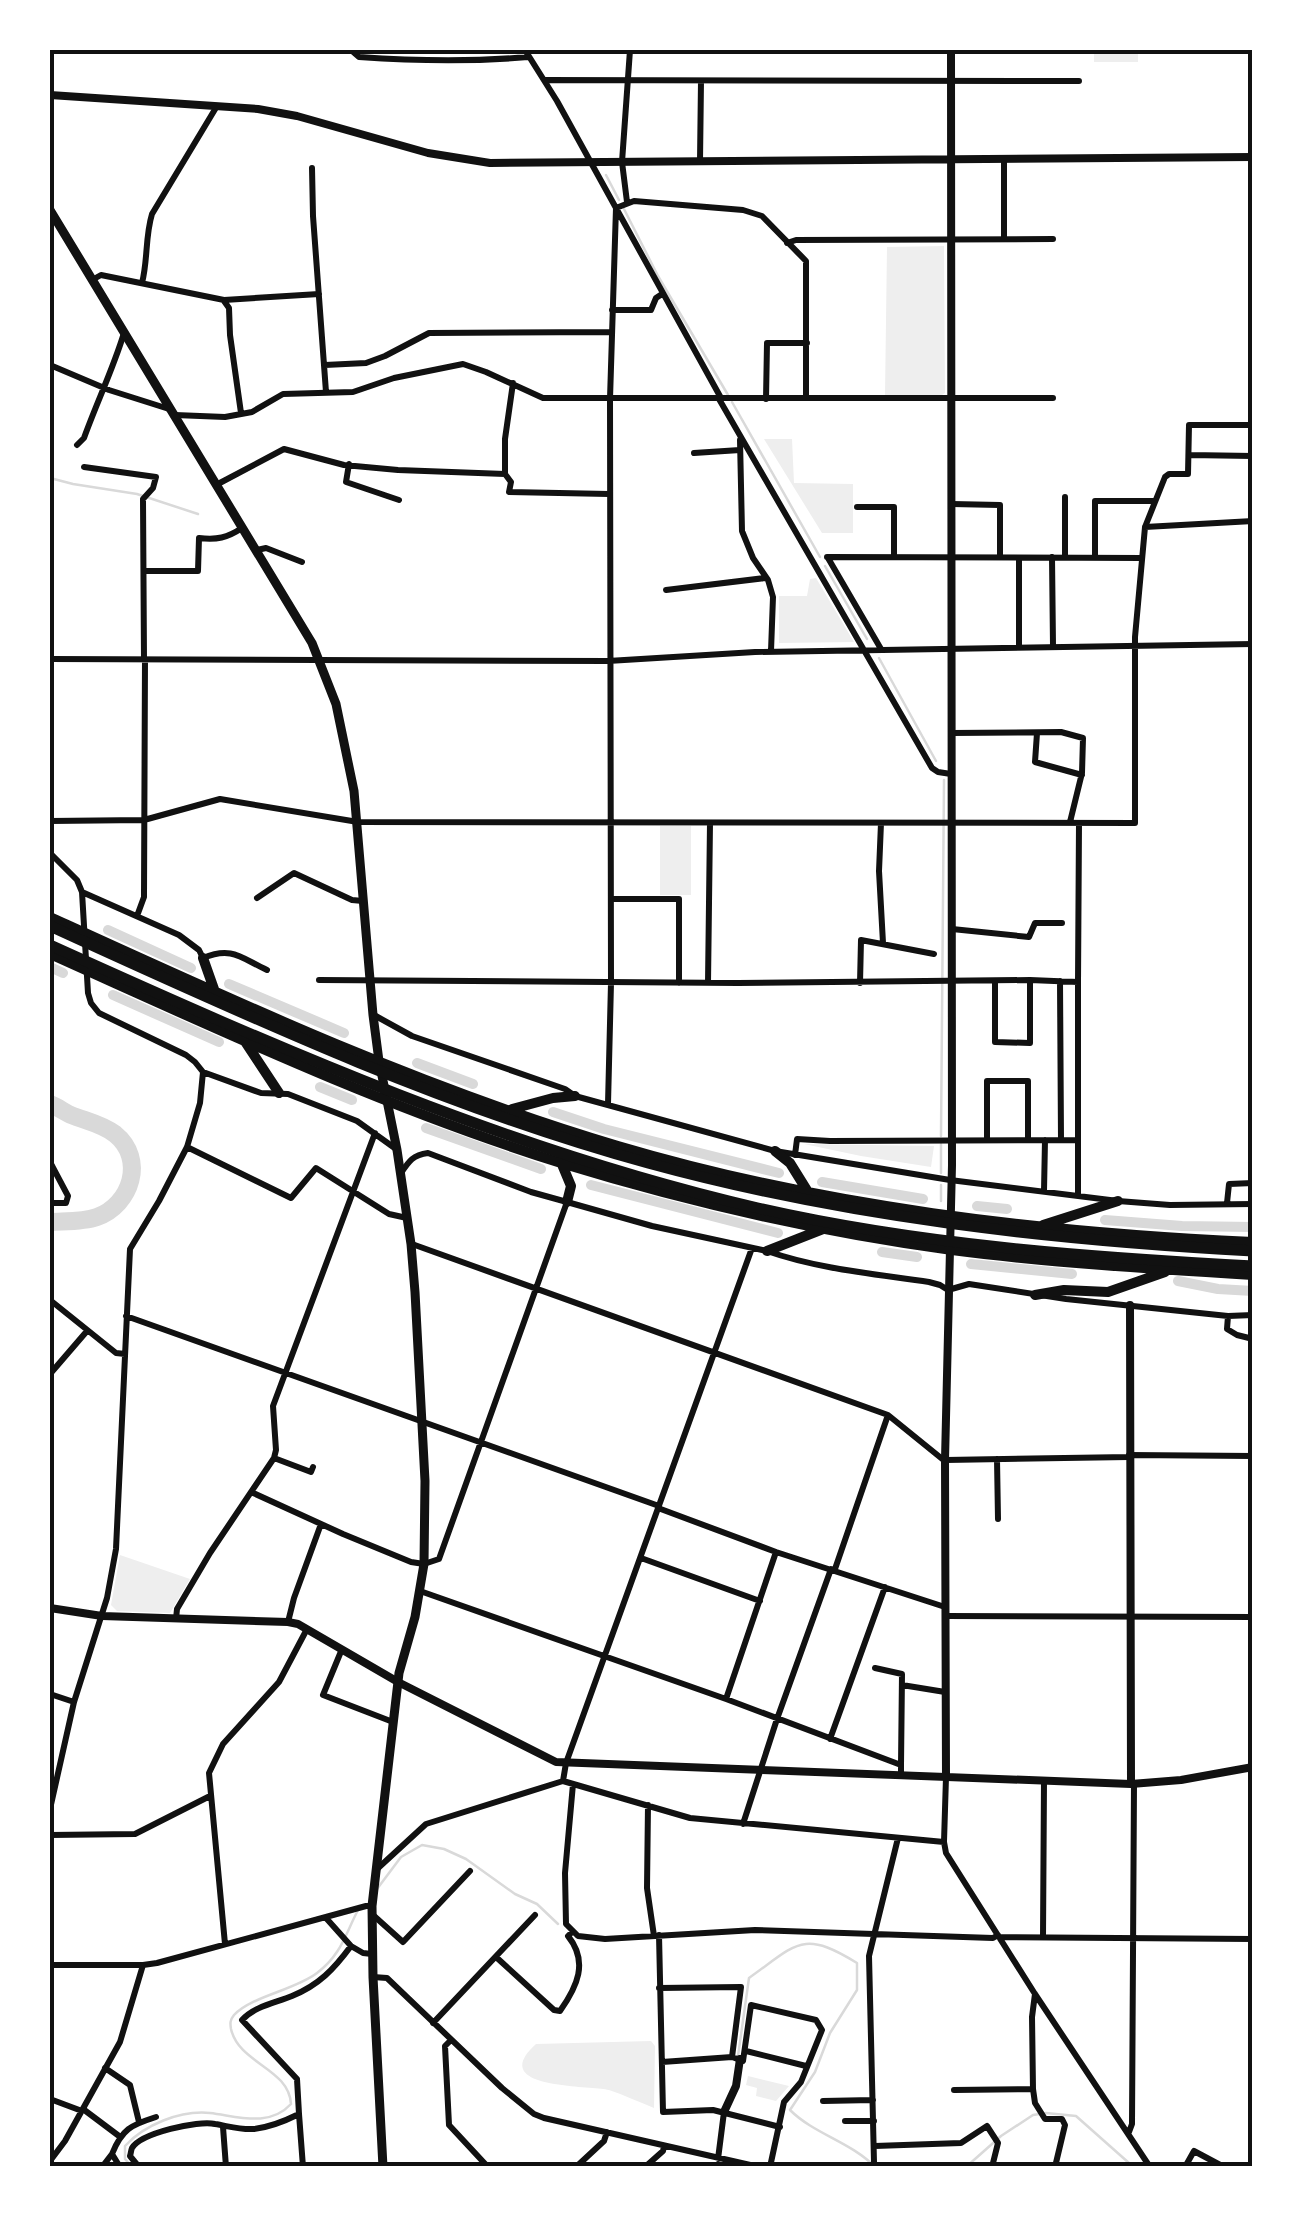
<svg xmlns="http://www.w3.org/2000/svg" width="1303" height="2217" viewBox="0 0 1303 2217" font-family="'DejaVu Sans',sans-serif">
  <rect width="100%" height="100%" fill="#fff"/>
  <path fill="#eee" d="M1094,50H1138V62H1094Z
    M944,246L945,393L942,395H885L887,247Z
    M764,439H792L794,483L853,484V533H822Z
    M816,578L854,642L779,643V596H807L810,579Z
    M660,826H691V895H660Z
    M804,1144L934,1146L931,1167L861,1156Z
    M120,1555L190,1579L170,1613L117,1611L111,1605Z
    M651,2041L655,2046L654,2108C639,2102 624,2095 609,2090C591,2085 485,2090 536,2044Z
    M748,2076L789,2086L776,2101L756,2096L757,2088L746,2085Z"/>
  <g fill="none" stroke-linecap="round" stroke-linejoin="round">
    <path stroke="#d9d9d9" stroke-width="2.5" d="M606,175L619,200
      M624,209L658,276L728,395
      M732,402L820,557
      M50,478L73,484L137,494L198,514
      M825,566L867,639
      M879,658L936,761
      M941,1136L944,780
      M941,1144V1173
      M941,1201V1185
      M377,1889L401,1857L422,1845L444,1849L466,1859L515,1894L537,1904L558,1924
      M738,2056L749,1978C797,1944 802,1929 857,1963V1990L830,2033L815,2072L790,2110C814,2134 851,2142 875,2167
      M132,2167L125,2159V2146C144,2125 180,2110 210,2113C237,2116 269,2128 291,2104C289,2068 239,2064 231,2029C230,2023 230,2020 234,2015C252,1996 295,1990 317,1973C341,1955 345,1935 358,1910
      M966,2167L1001,2136L1033,2115L1046,2113L1076,2116L1129,2163"/>
    <path stroke="#d9d9d9" stroke-width="10" d="M108,930L191,968
      M50,967L63,973
      M229,984L344,1033
      M113,995L219,1042
      M417,1063L473,1084
      M320,1087L352,1100
      M553,1112L604,1129L779,1173
      M426,1128L541,1169
      M822,1182L923,1199
      M591,1185L778,1233
      M977,1206L1007,1209
      M1105,1220L1182,1226L1253,1227
      M882,1252L917,1257
      M971,1264L1072,1274
      M1178,1281L1218,1289L1253,1291"/>
    <path stroke="#d9d9d9" stroke-width="18" d="M50,1104C58,1107 64,1112 71,1115C86,1121 102,1124 115,1134C146,1159 131,1205 97,1217C83,1222 65,1221 50,1222"/>
    <path stroke="#111" stroke-width="6" d="M351,50L359,57C416,61 471,62 528,57
      M525,50L557,101L616,208L610,399L611,983L608,1104
      M546,80L1079,81
      M700,161L701,81
      M312,168L313,216L326,392
      M627,202L622,162L630,50
      M1004,239V159
      M787,243L796,240L1053,239
      M92,280L101,275L224,300L319,294
      M142,283C148,260 145,237 152,214L217,106
      M224,301L229,308L230,335L241,413
      M612,310H651L656,298L662,294
      M50,365L109,390L169,409
      M325,365L366,363L385,356L429,333L611,332
      M721,398L616,208L634,201L743,210L762,216L806,261V398
      M719,399L932,768L938,772L951,774
      M766,399L767,343H807
      M175,415L225,417L252,412L283,394L353,392L394,378L463,364L486,372L543,398H1053
      M740,440L742,531L753,558L768,580L773,597L771,651
      M77,445L84,438C97,402 113,369 124,333
      M694,453L740,450
      M1189,455L1253,456
      M349,464L346,482L399,500
      M84,467L156,477L153,488L143,499L144,659
      M505,474L511,482L509,492L609,494
      M216,485L284,449L344,465L398,470L505,474V439L513,383
      M1065,497V557
      M952,504L1000,505V557
      M857,507H894V557
      M1145,527L1253,521
      M257,550L266,548L302,562
      M827,557L1142,558
      M1052,557L1053,646
      M828,558L881,649
      M1019,558V646
      M1095,558V501H1154
      M145,571H198L199,538C217,540 227,538 242,528
      M666,590L765,578
      M50,659L608,661L755,652L1253,644
      M952,733L1061,732L1083,738L1082,773L1070,822
      M1037,733L1035,762L1082,775
      M50,821L144,820L220,799L358,822L1135,823V637L1145,527L1165,477L1169,474H1188L1189,425H1253
      M881,823L879,871L883,943
      M50,853L77,880L82,892L88,993L91,1003L99,1013L186,1055L195,1062L203,1072L200,1103L187,1147L159,1201L130,1249L116,1549L107,1598L74,1702L50,1809
      M82,892L179,935L199,950L203,958C232,946 241,958 267,970
      M257,898L294,873L352,900L363,901
      M611,899H679V983
      M137,916L144,897L145,659
      M952,929L1029,937L1035,923H1062
      M319,980L738,983L1030,980L1078,982L1079,823
      M995,981V1042L1030,1043V980
      M1060,981L1061,1140
      M708,983L710,823
      M860,983L861,940L934,954
      M374,1015L412,1036L565,1089L575,1096L775,1151L950,1180L1118,1201L1170,1205L1253,1204
      M203,1072L261,1093L288,1094L357,1121L396,1149
      M987,1139V1081H1028V1140
      M187,1147L291,1198L316,1168L389,1214L407,1218
      M795,1155L797,1139L830,1141L1078,1140
      M50,1162L68,1196L66,1203H50
      M401,1173C409,1161 413,1155 428,1153L531,1192L567,1202L652,1226L767,1251C818,1269 876,1274 929,1282L940,1285L948,1290L969,1284L1066,1299L1228,1316L1253,1315
      M1044,1191L1045,1140
      M1078,1195V982
      M1227,1203L1229,1184L1253,1183
      M412,1244L888,1415L946,1462
      M50,1300L116,1353L125,1354
      M126,1316L659,1506
      M1228,1316L1227,1329L1237,1335L1253,1339
      M50,1374L87,1331
      M1129,1455L1253,1456
      M274,1458L311,1472L313,1467
      M997,1459L998,1519
      M946,1460L1129,1457
      M251,1492L343,1534L411,1562L424,1564L439,1559L567,1202
      M658,1508L776,1552L945,1607
      M641,1558L760,1601
      M835,1569L888,1415
      M420,1591L726,1699L901,1765V1774
      M946,1616L1253,1617
      M176,1619L177,1609L210,1553L274,1458L276,1450L273,1406L375,1133
      M288,1622L294,1598L321,1524
      M342,1649L323,1695L393,1722
      M875,1668L902,1674L901,1765
      M902,1685L945,1692
      M50,1694L74,1702
      M726,1699L776,1552
      M830,1739L885,1587
      M946,1777L944,1842L946,1853L1035,1994L1150,2167
      M563,1781L566,1763L752,1248
      M573,1784L565,1873L566,1924L578,1936L605,1939L755,1930L993,1938L998,1935
      M648,1805L647,1888L654,1936
      M743,1824L777,1719L831,1569
      M50,1835L135,1834L210,1796
      M376,1870L426,1824L563,1781L690,1818L944,1842
      M373,1915L403,1942L470,1871
      M326,1918L351,1946
      M659,1935L663,2112L713,2110L780,2127
      M999,1937L1253,1939
      M1043,1937L1044,1781
      M225,1944L209,1773L223,1744L279,1682L307,1629
      M496,1957L554,2010L560,2011C577,1987 589,1962 568,1936L573,1931
      M50,1965H143L157,1963L366,1906H372
      M373,1977L387,1978L502,2088L534,2114L544,2118L759,2167
      M659,1988L741,1987L732,2057L743,2061L751,2005L816,2020L822,2030L801,2082L784,2102L770,2167
      M1035,1994L1032,2017L1033,2089L1035,2103L1045,2119H1062L1065,2125L1055,2167
      M433,2023L535,1915
      M450,2041L445,2046L449,2125L488,2167
      M746,2051L806,2066
      M662,2062L732,2057
      M105,2068L130,2085L139,2122
      M954,2090L1033,2089
      M50,2099L82,2111
      M823,2101L873,2100
      M83,2109L119,2136
      M299,2114L303,2167
      M845,2121H874
      M223,2127L226,2167
      M1129,2132L1132,2124L1134,1784
      M875,2146L961,2143L987,2126L998,2143L992,2167
      M718,2159L724,2112
      M50,2161L65,2141L120,2042L143,1965
      M874,2162L869,1956L898,1838
      M102,2167L112,2154
      M120,2167L112,2154C122,2129 131,2125 156,2117
      M139,2167L130,2156C131,2153 131,2150 132,2148C141,2133 198,2120 215,2124C228,2126 240,2130 254,2129C271,2127 285,2121 299,2114L297,2079L242,2020C255,2006 275,2003 292,1996C319,1985 334,1969 351,1946L363,1953L372,1954
      M576,2167L604,2141L607,2132
      M645,2167L663,2151L664,2146
      M1185,2167L1194,2151L1224,2167"/>
    <path stroke="#111" stroke-width="8" d="M50,95L258,109L297,116L428,153L490,163L1253,157
      M1130,1305L1131,1784
      M50,1608L102,1616L288,1622L298,1624L398,1682L556,1762L1131,1784L1181,1780L1253,1767
      M946,1777L945,1460L952,1165L951,50
      M724,2112L736,2086L740,2059"/>
    <path stroke="#111" stroke-width="9" d="M50,210L312,643L336,704L354,791L373,1015L379,1061L397,1150L411,1244L415,1292L425,1481L424,1564L415,1617L399,1673L372,1906L373,1977L383,2167"/>
    <path stroke="#111" stroke-width="10" d="M50,917C236,1002 422,1088 618,1146C824,1207 1039,1232 1253,1242
      M50,954C217,1029 385,1108 561,1163C688,1202 819,1232 952,1250C1052,1263 1152,1269 1253,1275
      M203,958L215,992
      M244,1040L279,1093
      M512,1109L553,1098L575,1096
      M775,1151L790,1163L808,1192
      M561,1162L571,1186L567,1202
      M1043,1225L1118,1201
      M767,1251L823,1229
      M1035,1295L1064,1290L1108,1292L1165,1272"/>
    <path stroke="#111" stroke-width="11" d="M50,926C245,1015 440,1106 648,1163C845,1217 1049,1240 1253,1251
      M50,945C280,1049 511,1151 758,1208C920,1245 1087,1257 1253,1266"/>
  </g>
  <rect width="1303" height="2217" fill="none" stroke="#ffffff" stroke-width="105"/>
  <rect x="52" y="52" width="1198" height="2112" fill="none" stroke="#111" stroke-width="4"/>
</svg>
